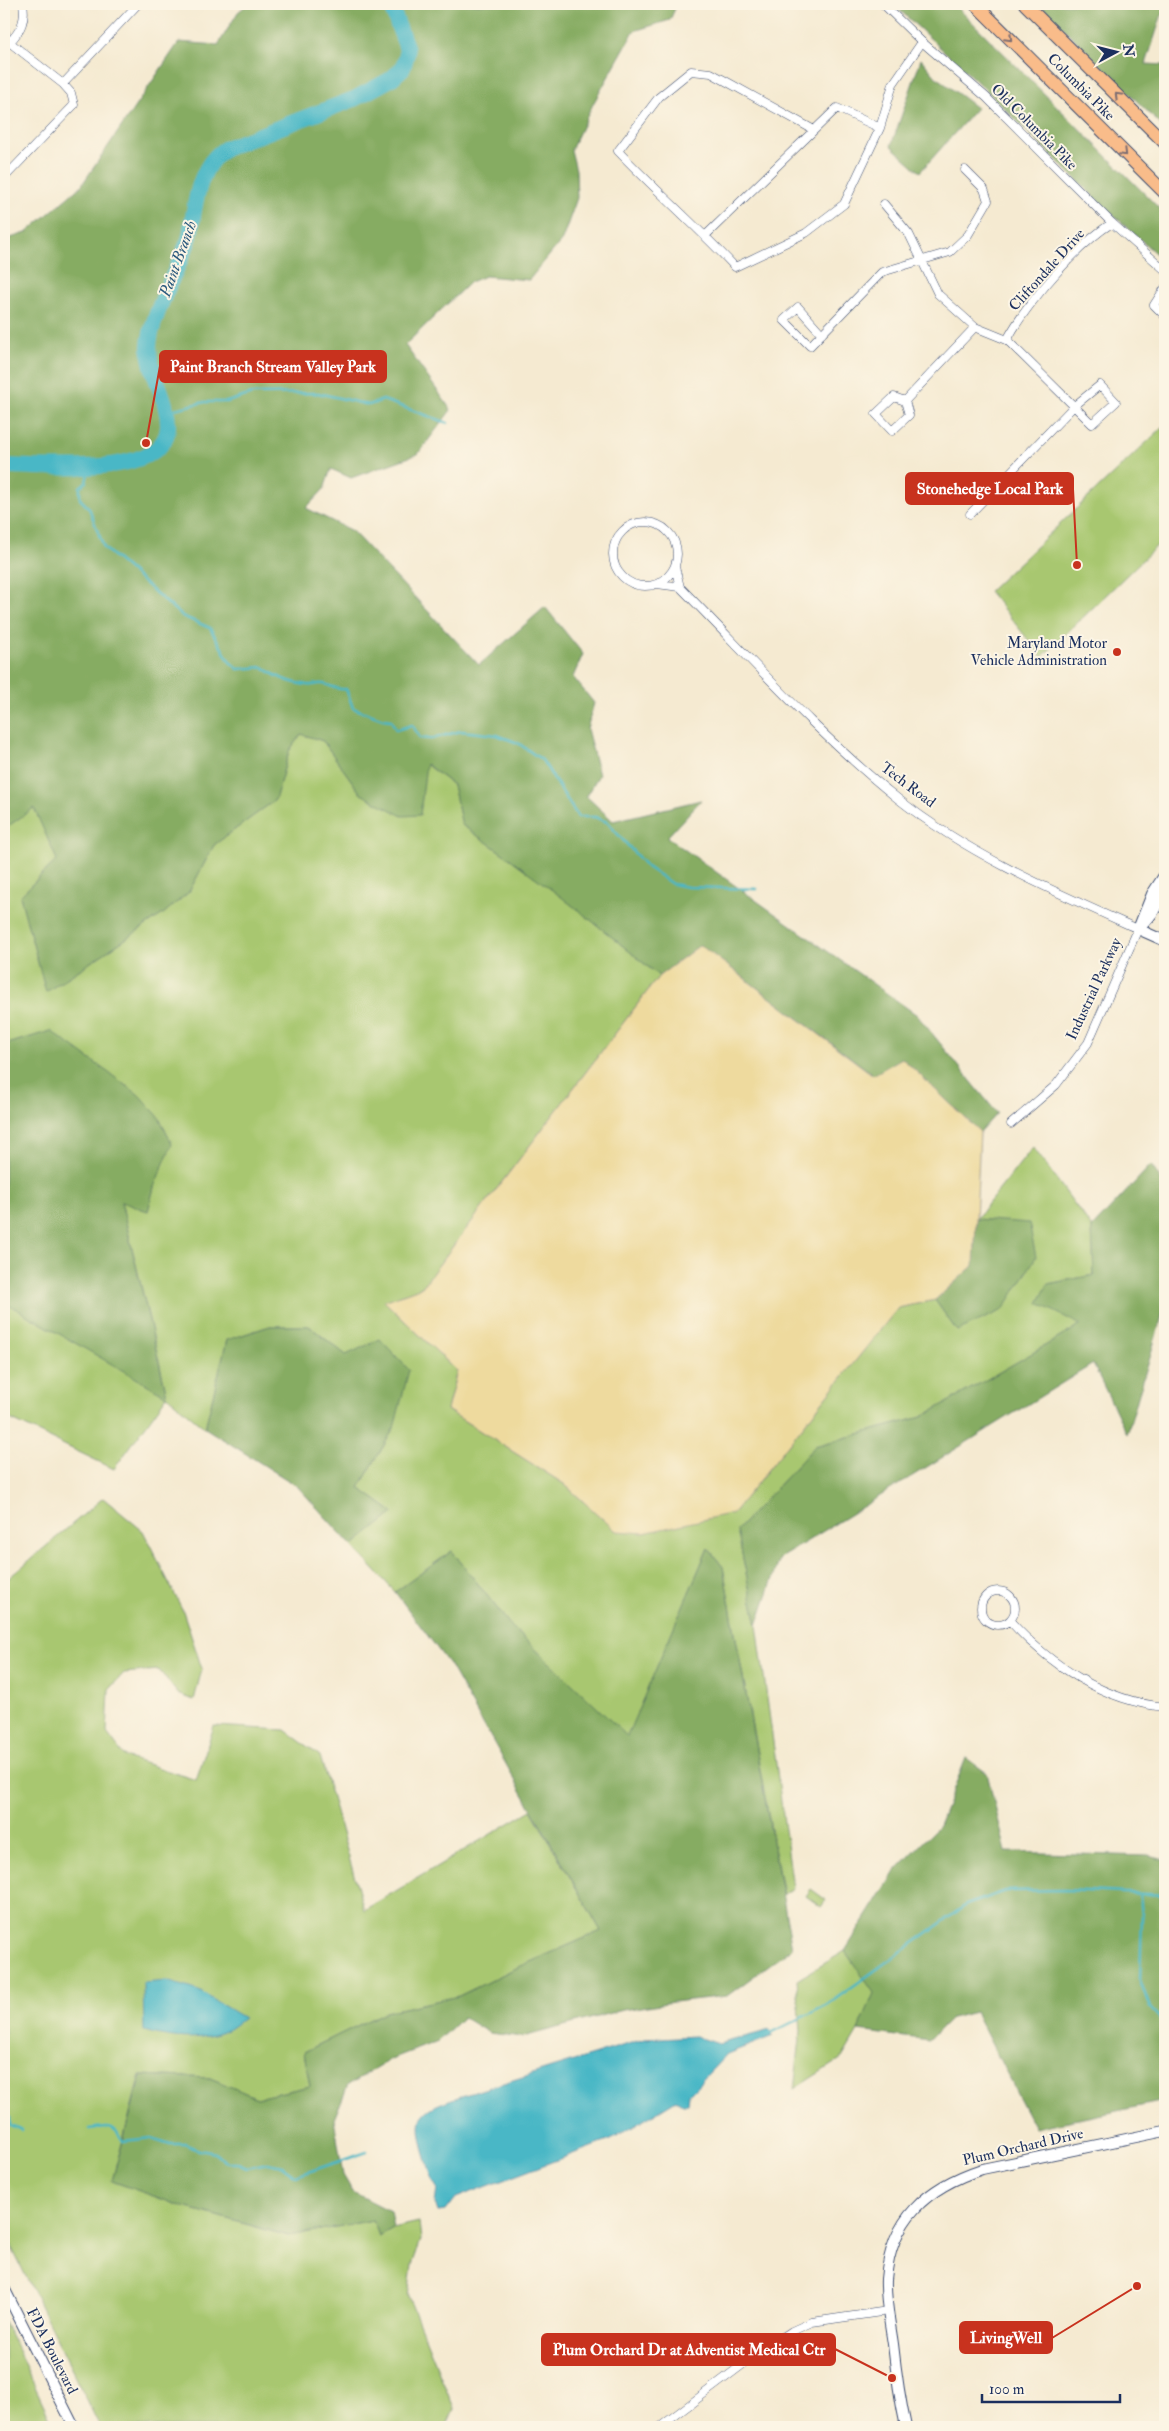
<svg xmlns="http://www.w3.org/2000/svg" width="1169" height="2431" viewBox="0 0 1169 2431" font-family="'IM FELL Double Pica',serif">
  <rect width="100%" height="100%" fill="#fcf5e5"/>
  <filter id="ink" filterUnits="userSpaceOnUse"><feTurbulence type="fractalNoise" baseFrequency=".02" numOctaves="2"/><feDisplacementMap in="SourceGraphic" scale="10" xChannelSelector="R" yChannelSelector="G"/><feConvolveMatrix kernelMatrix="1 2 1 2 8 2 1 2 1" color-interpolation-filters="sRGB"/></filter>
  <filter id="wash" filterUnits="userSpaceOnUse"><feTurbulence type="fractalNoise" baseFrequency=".0096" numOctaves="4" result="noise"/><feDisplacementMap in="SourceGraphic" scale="20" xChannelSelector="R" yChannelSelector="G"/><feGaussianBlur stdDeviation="1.12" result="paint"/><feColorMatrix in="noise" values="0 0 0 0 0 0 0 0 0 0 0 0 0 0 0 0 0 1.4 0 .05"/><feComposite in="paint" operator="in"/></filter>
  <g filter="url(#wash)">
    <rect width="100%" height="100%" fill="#f5ead1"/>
    <path fill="#a8c76f" stroke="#627b66" d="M1165,425V538L1042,657L989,591Z
      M301,734L323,741L361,794L420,815L425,764L453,785L462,825C532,872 595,922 659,976L422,1287L385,1302L457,1371L447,1410L564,1484L616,1531L733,1513L898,1308L935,1300L957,1331L1029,1224L976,1219L1033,1147L1092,1228L1094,1275L1048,1284L1081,1325L922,1417L815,1446L737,1530L757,1625L793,1888L783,1895L723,1567L708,1548L627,1737L511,1626L452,1551L395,1592L352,1546L394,1513L359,1488L394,1428L346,1355L309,1326H270L227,1340L205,1428L167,1396L114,1469L4,1416V1302L167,1395L121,1201L148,1211L154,1187L51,1031L4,1045V829L34,807L57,860L20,896L46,992L163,914L189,892L214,845L275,800L289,751Z
      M103,1498L143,1531L183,1611L202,1669L194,1700L178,1694L159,1670L124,1673L109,1689L107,1733L125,1757L196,1780L214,1726L285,1730L320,1756L364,1910L531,1810L601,1931L512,1970L459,1996L385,2012L304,2052L310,2086L257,2098L210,2078L140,2075L112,2181L181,2206L288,2236L373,2220L379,2236L393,2228L419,2222L421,2240L412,2265L408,2296L454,2409L446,2427H100L4,2232V1582Z
      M811,1889L826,1900L821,1907L806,1896Z
      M845,1951L875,1993L858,2031L842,2058L794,2089L801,2031L797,1980Z
      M4,2321L54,2427H4Z"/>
    <path fill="#86ac62" stroke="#506e60" d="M248,4H677L670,20L634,31L593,104L571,150L576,170L577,198L562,240L529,280L485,276L470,282L405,345L451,410L418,454L351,478L331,469L324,489L306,508L352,531L479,665L545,607L583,654L573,677L594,703L587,729L599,775L586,796L613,821L701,800L667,837L917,1015L997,1113L980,1132L902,1058L874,1075L700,945L659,976C595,922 531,872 462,825L453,785L426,764L420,815L402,816L361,794L323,741L301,734L289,751L275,800L214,845L189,892L163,914L46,992L20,896L57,860L34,808L4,829V240L26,233L81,186L179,42L218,45L238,12Z
      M893,4H954L1165,214V262L1097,200L986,90Z
      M1039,4H1165V12L1161,17L1146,64L1165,65V129Z
      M921,59L936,77L977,108L920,172L891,146Z
      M51,1031L138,1094L159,1117L172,1144L154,1187L148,1211L121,1202L167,1396L4,1302V1045Z
      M1151,1165L1165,1186V1306L1127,1434L1093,1364L780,1558L757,1625L737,1530L815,1446L922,1417L1081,1325L1038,1303L1048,1284L1094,1275L1092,1228Z
      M976,1219L1029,1223L1036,1257L1003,1310L957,1331L935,1300L974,1265Z
      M270,1326H309L346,1355L380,1339L409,1370L394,1428L359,1488L394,1513L352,1546L297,1486L205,1428L227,1340Z
      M708,1548L723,1567L792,1948L727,1996L673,2002L623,2010L523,2037L489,2033L463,2017L438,2041L391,2059L348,2085L334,2119L343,2175L353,2192L390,2211L393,2228L379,2236L373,2220L289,2236L181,2206L112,2181L141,2075L210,2078L257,2098L310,2086L304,2052L385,2012L459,1996L512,1970L601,1931L449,1664L395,1592L452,1551L511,1626L627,1736Z
      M966,1758L987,1773L1006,1852L1149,1856L1165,1860V2101L1035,2128L975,2012L951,2018L929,2040L858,2031L874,1993L845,1951L896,1870L939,1826Z"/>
    <path fill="#eeda9e" stroke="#84847e" d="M700,945L873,1075L902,1058L980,1132L974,1265L935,1300L898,1308L733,1513L644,1533L616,1531L564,1484L447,1410L457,1371L384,1301L422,1287L659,976Z"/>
    <path fill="#4ab7c6" stroke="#327392" d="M167,1981L199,1991L244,2018C238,2022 232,2028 225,2031C200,2042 168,2038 144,2031L143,1983Z
      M770,2030L773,2036L727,2054L689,2094L688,2104H682L676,2100L615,2138L456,2198L446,2211L438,2212L435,2203L437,2188L433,2181C429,2166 415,2131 422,2117C428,2107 442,2103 452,2099L644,2039L695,2036L719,2044Z"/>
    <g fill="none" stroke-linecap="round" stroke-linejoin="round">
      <path stroke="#4ab7c6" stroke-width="2.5" d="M166,411L205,402H227L252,394L318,393L369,405L383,400L448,423
        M90,466L86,482L80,487V499L89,508L104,548L182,616L210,628L230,662L238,669L263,667C275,677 292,683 307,685C313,686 318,683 323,684C331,685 338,691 346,689L353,708L383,719L391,720L396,730L412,725L420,738L431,739L461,731L497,735L518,743L542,760L578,817H595L607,822L647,867L672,884L688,887L757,889
        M1140,1894L1142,1916L1140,1980L1150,2008L1165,2024
        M771,2033L827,2005L966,1905L1006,1891L1065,1890L1165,1895
        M4,2114L10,2117V2125L22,2130
        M89,2129C109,2127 112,2122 123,2141L152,2138L170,2144H184L199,2150L216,2153L226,2163H238L247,2167L268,2163L282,2166L296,2176L367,2152"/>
      <path stroke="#4ab7c6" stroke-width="16" d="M4,466C40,466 165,480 168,427C169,398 149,374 149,346C150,323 170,282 180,261C183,253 188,244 190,236C195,206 197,166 226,148L354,99L391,79L403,68L407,54L406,46L390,4"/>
    </g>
  </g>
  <g filter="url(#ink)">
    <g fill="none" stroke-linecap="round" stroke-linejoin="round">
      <g stroke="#3c4b6f" stroke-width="9">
        <path id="minor" d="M883,4L922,42L986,97L1112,223L1165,270
          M4,27L6,38
          M4,38L63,84L71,93L74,105L4,178
          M10,42C21,30 26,20 23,4
          M63,84L138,4
          M814,130L711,73L691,71L659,97L618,151C656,191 697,226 735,267L806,233L844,204L880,128L893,84L922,42
          M884,204L909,234L938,294L975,327L1007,340L1092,424L1116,402L1100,385L1073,407L970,514
          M706,235L837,108L880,128
          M1165,288L1154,305L1165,316
          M822,334L798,307L784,320L810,346L882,272L950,252L968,235L988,201L984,189L965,170
          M1007,340C1027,303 1076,246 1112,223
          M905,401L894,397L876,414L892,431L909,415L905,401L975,327
          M613 554a32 32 0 1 1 64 0a32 32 0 1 1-64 0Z
          M675,567L680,587C751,659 818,735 897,798C969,855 1055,892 1138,929L1088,1043L1056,1085L1011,1124
          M657,584L680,587
          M981 1608a17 17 0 1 1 34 0a17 17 0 1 1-34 0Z
          M1010,1621C1050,1665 1104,1701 1165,1707
          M660,2427L750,2359L792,2331L812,2322L888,2311"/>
      </g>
      <g stroke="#3c4b6f" stroke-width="12">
        <path id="tertiary" d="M1138,929L1152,894L1165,874
          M1138,929C1154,915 1163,900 1163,878
          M1138,929L1165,941
          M4,2288L74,2427
          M906,2427C900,2400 896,2372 893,2344C890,2323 885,2301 886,2279C891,2219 927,2187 982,2169L1165,2131"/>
      </g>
      <g stroke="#3c4b6f" stroke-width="14">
        <path id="trunk" d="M975,4L1165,193
          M1025,4L1165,143"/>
      </g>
      <use href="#minor" stroke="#fff" stroke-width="8"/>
      <use href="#tertiary" stroke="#fff" stroke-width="10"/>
      <use href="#trunk" stroke="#f9bc8a" stroke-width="12"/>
    </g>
    <defs><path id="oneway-chevron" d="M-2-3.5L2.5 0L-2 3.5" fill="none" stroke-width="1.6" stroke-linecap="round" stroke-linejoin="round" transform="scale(1.25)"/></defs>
    <g stroke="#7f6e72">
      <use href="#oneway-chevron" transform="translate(1009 38) rotate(45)"/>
      <use href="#oneway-chevron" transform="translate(1118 96) rotate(-135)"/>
      <use href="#oneway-chevron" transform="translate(1124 153) rotate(45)"/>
    </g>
  </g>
  <circle fill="#c8321e" stroke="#fcf5e5" stroke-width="2" cx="1117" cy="652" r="5"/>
  <g text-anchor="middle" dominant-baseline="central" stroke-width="4" stroke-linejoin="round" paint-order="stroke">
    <g font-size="15" fill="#1b2f5e" stroke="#fcf5e5">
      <text transform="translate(1081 87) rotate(45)">Columbia Pike</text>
      <text transform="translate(1034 127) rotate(45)">Old Columbia Pike</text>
      <text transform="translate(1047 270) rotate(-48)">Cliftondale Drive</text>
      <text transform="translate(908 785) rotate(37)">Tech Road</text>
      <text transform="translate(1094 989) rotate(-65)">Industrial Parkway</text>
      <text transform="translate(1023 2147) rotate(-13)">Plum Orchard Drive</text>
      <text transform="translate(52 2351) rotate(63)">FDA Boulevard</text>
    </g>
    <g font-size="15" fill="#1b2f5e" stroke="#fcf5e5" text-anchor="end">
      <text x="1107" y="643">Maryland Motor<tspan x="1107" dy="17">Vehicle Administration</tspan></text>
    </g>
    <g font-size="16" font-style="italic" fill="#29587d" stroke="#fcf5e5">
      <text transform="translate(178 259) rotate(-70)">Paint Branch</text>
    </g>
  </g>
  <path fill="none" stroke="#c8321e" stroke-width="2" d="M146 443L160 366M1077 565L1073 489M1137 2286L1052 2338M892 2378L835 2349"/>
  <g fill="#c8321e" stroke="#fcf5e5" stroke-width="2">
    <circle cx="146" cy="443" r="5"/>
    <circle cx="1077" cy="565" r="5"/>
    <circle cx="1137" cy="2286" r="5"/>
    <circle cx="892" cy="2378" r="5"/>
  </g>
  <g fill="#c8321e" stroke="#c8321e" stroke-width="2">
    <rect x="160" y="351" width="226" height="31" rx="5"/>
    <rect x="906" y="473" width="167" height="31" rx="5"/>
    <rect x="960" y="2322" width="92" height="31" rx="5"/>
    <rect x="542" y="2334" width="293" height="31" rx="5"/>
  </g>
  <g font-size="16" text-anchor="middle" font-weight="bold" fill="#fff">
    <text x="273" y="372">Paint Branch Stream Valley Park</text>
    <text x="990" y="494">Stonehedge Local Park</text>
    <text x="1006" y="2343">LivingWell</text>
    <text x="689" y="2355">Plum Orchard Dr at Adventist Medical Ctr</text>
  </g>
  <rect width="1169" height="2431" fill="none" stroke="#fcf5e5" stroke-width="20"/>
  <g transform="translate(1116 52) rotate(83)" stroke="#fcf5e5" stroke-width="4" paint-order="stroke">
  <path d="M0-4L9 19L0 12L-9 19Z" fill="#1b2f5e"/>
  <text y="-8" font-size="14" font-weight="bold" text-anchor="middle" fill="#1b2f5e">N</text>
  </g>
  <path d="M982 2394v8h138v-8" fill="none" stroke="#1b2f5e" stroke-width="2.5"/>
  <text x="989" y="2394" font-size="15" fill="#1b2f5e" stroke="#fcf5e5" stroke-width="4" paint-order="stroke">100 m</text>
</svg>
